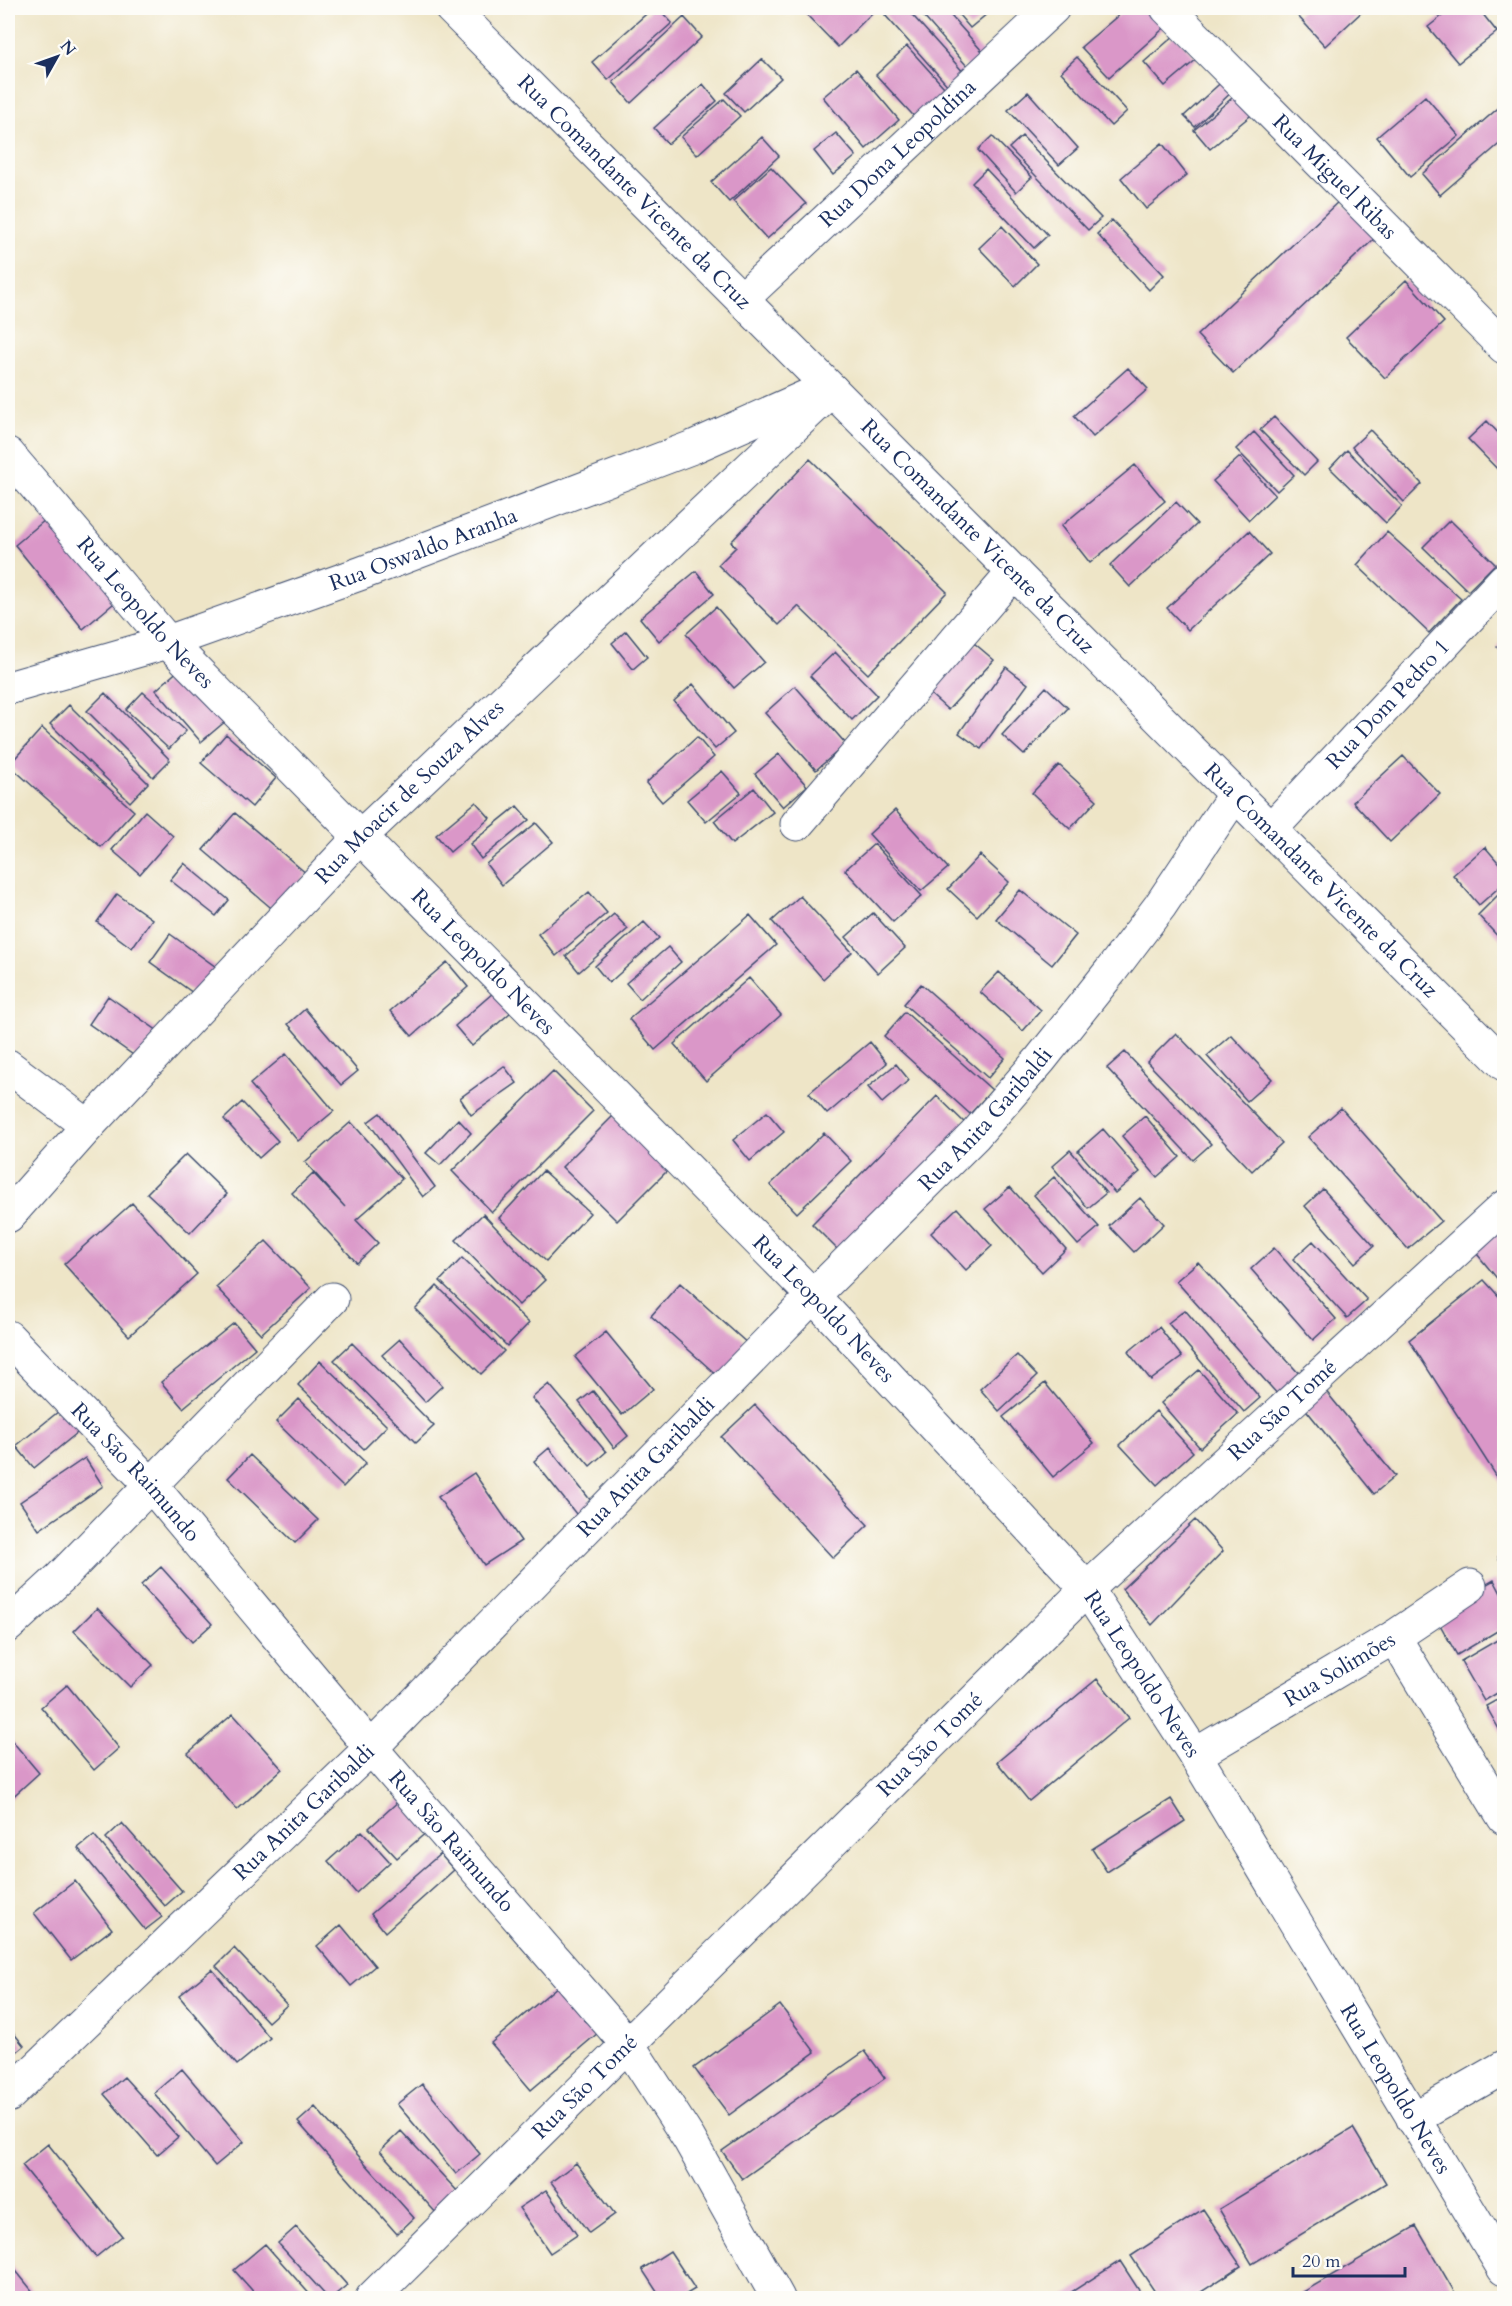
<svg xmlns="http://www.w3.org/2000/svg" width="1512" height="2306" viewBox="0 0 1512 2306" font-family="Cardo,serif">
  <rect width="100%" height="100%" fill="#fdfcf7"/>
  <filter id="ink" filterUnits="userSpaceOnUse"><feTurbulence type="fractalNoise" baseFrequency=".0167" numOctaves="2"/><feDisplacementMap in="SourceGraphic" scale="12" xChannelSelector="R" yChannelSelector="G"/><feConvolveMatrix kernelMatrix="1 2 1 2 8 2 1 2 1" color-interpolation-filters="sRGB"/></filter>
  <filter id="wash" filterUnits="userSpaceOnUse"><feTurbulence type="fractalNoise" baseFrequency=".008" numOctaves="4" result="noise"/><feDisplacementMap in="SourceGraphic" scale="24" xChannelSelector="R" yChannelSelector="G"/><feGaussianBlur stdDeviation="1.35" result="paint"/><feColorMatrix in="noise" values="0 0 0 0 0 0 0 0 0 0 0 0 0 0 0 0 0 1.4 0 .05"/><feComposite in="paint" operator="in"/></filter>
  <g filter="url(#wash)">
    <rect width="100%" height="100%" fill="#eee5c7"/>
    <g id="blocks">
      <path fill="#da97c8" d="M653,8H658L672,23L608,80L592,62Z
        M803,8H869L873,12L838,47L801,9Z
        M893,8H906L965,74L949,87L885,15Z
        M916,8H944L990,60L974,74Z
        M953,8H994L970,28Z
        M1127,8H1160L1172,21L1109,77L1081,47Z
        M1305,8H1366L1325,46L1297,15Z
        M1452,8H1478L1497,32L1458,63L1428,27Z
        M684,17L702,37L631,103L613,82Z
        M1175,35L1197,59L1165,86L1144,62Z
        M907,46L953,97L922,125L876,75Z
        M1077,57L1127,111L1111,126L1061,72Z
        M762,59L781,78L744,112L726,93Z
        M856,69L899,120L866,149L823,97Z
        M1227,77L1237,87L1195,127L1184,116Z
        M703,84L717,101L668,144L654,128Z
        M1244,88L1261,107L1210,149L1194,130Z
        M1028,92L1078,148L1059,165L1008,110Z
        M1425,96L1459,136L1410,177L1377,137Z
        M724,99L740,116L697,155L681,137Z
        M1503,104L1504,106V140L1440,195L1422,174Z
        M836,133L856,156L833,175L814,151Z
        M992,136L1032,177L1016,192L978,150Z
        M1022,136L1101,218L1088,230L1009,148Z
        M762,137L779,156L729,202L711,182Z
        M1162,143L1187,175L1146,209L1121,178Z
        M771,167L806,204L767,239L733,201Z
        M986,169L1048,235L1034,248L972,183Z
        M1340,200L1376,237L1233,373L1197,335Z
        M1112,220L1164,275L1149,290L1097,234Z
        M1002,226L1037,264L1015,286L979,248Z
        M1406,280L1444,322L1385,378L1346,337Z
        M1128,368L1148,389L1093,437L1074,416Z
        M1274,417L1317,462L1304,475L1260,430Z
        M1487,421L1504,439V476L1468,439Z
        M1370,430L1422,484L1404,502L1352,447Z
        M1254,432L1294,475L1277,491L1236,449Z
        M1347,450L1402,506L1386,523L1330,468Z
        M1240,457L1275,495L1249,520L1213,481Z
        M810,459L947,592L868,674L798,606L779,625L718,565L736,547L731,542Z
        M1135,465L1165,501L1090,563L1061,526Z
        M1176,502L1197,524L1130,587L1110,565Z
        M51,515L119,599L83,629L15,545Z
        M1450,520L1495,564L1468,591L1423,547Z
        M1249,531L1270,554L1188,630L1167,608Z
        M1387,532L1461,599L1429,633L1357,565Z
        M696,571L714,594L659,641L640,618Z
        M716,607L764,662L734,688L686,634Z
        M626,631L647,657L633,669L612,643Z
        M1504,640V655L1497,647Z
        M974,643L994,660L948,710L929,693Z
        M835,652L877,695L852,720L810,676Z
        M1006,667L1028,684L981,749L959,733Z
        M181,668L227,720L201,742L156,690Z
        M693,684L734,733L715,749L674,701Z
        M795,686L846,744L816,770L765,713Z
        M1046,687L1068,708L1024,755L1002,735Z
        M143,692L186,731L169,749L126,710Z
        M105,693L170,760L153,777L87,711Z
        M69,705L148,783L130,802L50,724Z
        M42,728L134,811L101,847L9,765Z
        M226,734L276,778L252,807L201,763Z
        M697,737L714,757L662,802L646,783Z
        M779,754L807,786L783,807L755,774Z
        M1403,756L1440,794L1390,842L1353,802Z
        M1059,765L1097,800L1070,829L1032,793Z
        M722,771L741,793L706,822L687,800Z
        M754,788L773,812L732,844L714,821Z
        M476,802L490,818L450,852L436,835Z
        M517,806L529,820L481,859L470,844Z
        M895,810L948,868L921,891L869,834Z
        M145,811L173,836L140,874L112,850Z
        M235,813L307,874L276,912L203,850Z
        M536,823L553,842L502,885L486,864Z
        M874,844L922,896L893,922L845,870Z
        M1485,847L1504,869V883L1479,905L1453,875Z
        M980,855L1009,882L977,916L948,889Z
        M184,863L229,900L216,916L170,880Z
        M1504,889V943L1478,915Z
        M1020,890L1076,935L1052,965L996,919Z
        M589,892L607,913L556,956L538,934Z
        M117,894L152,919L132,948L97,922Z
        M800,896L852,952L823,979L772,921Z
        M873,913L905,948L878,973L846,937Z
        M614,914L628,929L579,972L566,956Z
        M750,915L776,945L655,1050L629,1019Z
        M644,922L659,938L609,983L595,966Z
        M170,934L216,967L196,995L150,962Z
        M668,947L681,962L640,999L626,983Z
        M447,962L468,987L412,1036L390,1011Z
        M999,972L1041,1010L1023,1031L980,992Z
        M749,978L781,1015L706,1081L674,1044Z
        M921,984L1005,1058L988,1078L904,1004Z
        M501,986L518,1006L472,1046L455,1026Z
        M108,996L158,1031L139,1059L89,1024Z
        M305,1009L358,1071L341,1085L288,1024Z
        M905,1012L992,1090L970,1114L884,1036Z
        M1176,1033L1282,1143L1252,1171L1147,1062Z
        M1231,1035L1272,1079L1247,1101L1207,1056Z
        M870,1042L887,1063L827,1114L809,1093Z
        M1125,1052L1211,1144L1193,1160L1107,1068Z
        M286,1054L334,1111L298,1141L250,1084Z
        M896,1064L909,1080L882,1103L868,1087Z
        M504,1066L517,1083L471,1115L460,1098Z
        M553,1071L593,1111L492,1212L452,1171Z
        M937,1096L967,1125L842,1254L812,1224Z
        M242,1102L278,1141L259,1158L224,1119Z
        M1341,1108L1441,1221L1408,1249L1308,1137Z
        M767,1112L784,1132L750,1161L733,1140Z
        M380,1113L435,1187L423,1197L368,1122Z
        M613,1116L668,1170L617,1221L562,1167Z
        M1145,1116L1180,1157L1157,1177L1122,1136Z
        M458,1119L471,1133L440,1165L426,1153Z
        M351,1122L402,1179L356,1220L378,1243L357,1263L292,1193L313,1173L345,1207L305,1162Z
        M1103,1129L1140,1172L1115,1193L1078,1151Z
        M824,1133L851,1161L797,1213L770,1185Z
        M1070,1150L1106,1193L1088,1208L1052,1166Z
        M186,1154L227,1194L190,1233L147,1193Z
        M543,1171L590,1213L546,1261L499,1218Z
        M1054,1177L1099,1227L1078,1245L1034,1195Z
        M1010,1187L1066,1249L1042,1272L985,1209Z
        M1323,1189L1374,1246L1355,1263L1305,1206Z
        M1140,1198L1164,1224L1134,1252L1109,1226Z
        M132,1203L197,1274L129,1336L64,1264Z
        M957,1208L992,1246L966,1270L931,1233Z
        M483,1214L545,1280L519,1305L456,1240Z
        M1504,1222V1287L1473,1249Z
        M266,1241L311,1288L261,1334L216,1287Z
        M1313,1241L1367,1300L1347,1318L1293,1259Z
        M1274,1248L1336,1319L1313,1340L1251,1269Z
        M462,1258L529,1323L507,1346L440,1281Z
        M1198,1262L1302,1377L1280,1397L1176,1281Z
        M1484,1280L1504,1302V1488L1409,1340Z
        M680,1283L749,1345L720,1378L651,1316Z
        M437,1286L504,1351L481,1374L415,1309Z
        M1185,1310L1260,1398L1244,1412L1168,1323Z
        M234,1323L255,1348L183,1408L161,1382Z
        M1159,1327L1182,1357L1151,1380L1128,1352Z
        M606,1332L653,1389L622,1415L575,1357Z
        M400,1339L442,1386L425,1402L382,1355Z
        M352,1343L434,1426L416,1443L334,1360Z
        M1017,1355L1037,1376L999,1411L980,1389Z
        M320,1361L387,1426L364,1449L298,1385Z
        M1199,1370L1238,1414L1200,1448L1161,1403Z
        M1045,1383L1094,1443L1053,1477L1003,1417Z
        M549,1384L606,1452L590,1466L532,1398Z
        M1320,1384L1395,1476L1374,1494L1299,1401Z
        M593,1391L628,1436L614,1448L579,1402Z
        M299,1399L366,1463L343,1487L276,1422Z
        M755,1405L868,1525L833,1558L721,1437Z
        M64,1407L82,1429L34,1468L16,1446Z
        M1156,1411L1193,1452L1157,1485L1120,1445Z
        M549,1448L595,1506L580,1519L534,1461Z
        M250,1455L318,1520L295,1543L228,1478Z
        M85,1458L103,1486L39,1530L20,1502Z
        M474,1473L521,1541L484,1565L438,1497Z
        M1195,1520L1223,1551L1152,1625L1122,1589Z
        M1504,1551V1568L1498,1557Z
        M161,1567L212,1624L192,1642L141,1585Z
        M1494,1580L1504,1599V1627L1457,1655L1434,1614Z
        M97,1608L153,1665L130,1687L74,1631Z
        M1504,1636V1689L1484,1701L1461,1661Z
        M1097,1679L1129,1718L1029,1801L997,1762Z
        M67,1685L119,1748L94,1770L41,1707Z
        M1504,1696V1738L1486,1706Z
        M233,1714L282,1769L237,1810L188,1753Z
        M8,1736L39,1773L8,1801Z
        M401,1799L429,1830L397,1858L369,1828Z
        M1171,1799L1185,1821L1107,1872L1092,1849Z
        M122,1823L182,1891L165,1906L106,1838Z
        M362,1831L390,1862L356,1893L328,1861Z
        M94,1835L162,1917L145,1930L78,1848Z
        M440,1854L454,1870L385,1932L371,1914Z
        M75,1881L112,1929L71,1960L34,1913Z
        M341,1925L375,1966L351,1986L317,1946Z
        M234,1948L287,2005L268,2022L216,1966Z
        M212,1969L270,2038L237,2065L179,1996Z
        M565,1980L605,2027L531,2090L491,2043Z
        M780,2005L815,2052L729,2115L694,2068Z
        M8,2026L24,2046L8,2059Z
        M865,2051L885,2078L742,2179L722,2151Z
        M182,2069L244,2142L215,2166L154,2093Z
        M124,2077L178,2137L157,2155L104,2094Z
        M422,2084L480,2154L456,2174L397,2104Z
        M315,2107L414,2218L397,2234L298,2122Z
        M1353,2128L1386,2183L1252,2264L1219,2209Z
        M401,2131L460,2194L438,2215L380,2151Z
        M48,2144L122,2236L96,2257L22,2165Z
        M576,2163L615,2214L589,2233L551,2182Z
        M546,2190L577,2235L550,2253L519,2208Z
        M1203,2209L1241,2266L1192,2298H1159L1131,2256Z
        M1416,2226L1458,2298H1293Z
        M296,2227L347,2285L331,2298H328L278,2243Z
        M265,2244L313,2298H259L234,2270Z
        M670,2251L695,2289L680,2298H661L642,2269Z
        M8,2261L38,2298H14L8,2291Z
        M1120,2261L1144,2298H1062Z"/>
    </g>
  </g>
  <g filter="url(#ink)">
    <use href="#blocks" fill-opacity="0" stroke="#3b4a6e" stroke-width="1.5"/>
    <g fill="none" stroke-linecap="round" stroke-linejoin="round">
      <g stroke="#3b4a6e" stroke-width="35">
        <g id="minor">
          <path id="s1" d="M1167,8L1504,347"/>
          <path id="s2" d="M742,299L1053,8"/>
          <path id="s3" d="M8,454L168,642L813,1296L1087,1589L1195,1755L1504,2269"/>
          <path id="s4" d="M8,688L168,642L362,573L693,447L819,391"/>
          <path d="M797,824L1014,572"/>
          <path id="s5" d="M1271,829L1504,580"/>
          <path d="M8,1066L88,1126"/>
          <path id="s6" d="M8,1216L88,1126L360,837L832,390"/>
          <path id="s7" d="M8,1337L150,1484L371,1748L629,2046L689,2139L778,2298"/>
          <path d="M8,1626L61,1577L332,1299"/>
          <path d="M1394,1637L1504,1818"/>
          <path id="s8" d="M1195,1755L1394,1637L1470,1586"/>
          <path id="s9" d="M8,2096L371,1748L813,1296L975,1135L1040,1060L1110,972L1160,906L1235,794"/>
          <path d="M1413,2119L1504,2067"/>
          <path id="s10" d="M372,2298L1087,1589L1504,1207"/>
        </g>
      </g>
      <g stroke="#3b4a6e" stroke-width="35">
        <g id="tertiary">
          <path id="s11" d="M451,8L1504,1064"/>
        </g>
      </g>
      <use href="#minor" stroke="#fff" stroke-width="33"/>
      <use href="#tertiary" stroke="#fff" stroke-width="33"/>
    </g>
  </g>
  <g text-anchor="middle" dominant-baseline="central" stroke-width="4.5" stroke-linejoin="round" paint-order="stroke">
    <g font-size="22" fill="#1b2f5e" stroke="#fdfcf7">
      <text stroke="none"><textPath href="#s2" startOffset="213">Rua Dona Leopoldina</textPath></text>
      <text stroke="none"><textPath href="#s1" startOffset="238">Rua Miguel Ribas</textPath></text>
      <text stroke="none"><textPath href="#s11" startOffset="260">Rua Comandante Vicente da Cruz</textPath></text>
      <text stroke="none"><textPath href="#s11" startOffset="746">Rua Comandante Vicente da Cruz</textPath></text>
      <text stroke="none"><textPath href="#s4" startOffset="438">Rua Oswaldo Aranha</textPath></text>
      <text stroke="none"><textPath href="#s3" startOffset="210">Rua Leopoldo Neves</textPath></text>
      <text stroke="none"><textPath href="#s5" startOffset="171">Rua Dom Pedro 1</textPath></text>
      <text stroke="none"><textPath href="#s6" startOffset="584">Rua Moacir de Souza Alves</textPath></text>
      <text stroke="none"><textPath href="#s11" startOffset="1232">Rua Comandante Vicente da Cruz</textPath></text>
      <text stroke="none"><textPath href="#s3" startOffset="696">Rua Leopoldo Neves</textPath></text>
      <text stroke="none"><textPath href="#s9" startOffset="1382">Rua Anita Garibaldi</textPath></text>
      <text stroke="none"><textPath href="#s3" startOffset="1182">Rua Leopoldo Neves</textPath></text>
      <text stroke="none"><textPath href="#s10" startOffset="1272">Rua São Tomé</textPath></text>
      <text stroke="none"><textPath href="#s9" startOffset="896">Rua Anita Garibaldi</textPath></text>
      <text stroke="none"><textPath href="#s7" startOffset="186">Rua São Raimundo</textPath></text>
      <text stroke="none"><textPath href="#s3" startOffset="1668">Rua Leopoldo Neves</textPath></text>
      <text stroke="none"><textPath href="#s8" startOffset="168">Rua Solimões</textPath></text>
      <text stroke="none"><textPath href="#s10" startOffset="786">Rua São Tomé</textPath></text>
      <text stroke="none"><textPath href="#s9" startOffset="410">Rua Anita Garibaldi</textPath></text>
      <text stroke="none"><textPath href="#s7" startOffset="672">Rua São Raimundo</textPath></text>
      <text stroke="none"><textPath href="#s10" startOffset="300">Rua São Tomé</textPath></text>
      <text stroke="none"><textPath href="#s3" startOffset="2154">Rua Leopoldo Neves</textPath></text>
    </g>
  </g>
  <rect width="1512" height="2306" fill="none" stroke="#fdfcf7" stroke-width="30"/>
  <g transform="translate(57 57) rotate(50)" stroke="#fdfcf7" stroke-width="4.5" paint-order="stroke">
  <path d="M0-4.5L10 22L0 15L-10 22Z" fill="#1b2f5e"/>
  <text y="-9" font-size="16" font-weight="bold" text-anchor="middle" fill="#1b2f5e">N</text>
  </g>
  <path d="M1293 2267v9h112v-9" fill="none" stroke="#1b2f5e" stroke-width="3"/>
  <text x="1302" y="2267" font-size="18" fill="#1b2f5e" stroke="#fdfcf7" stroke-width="4.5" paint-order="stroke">20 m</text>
</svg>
